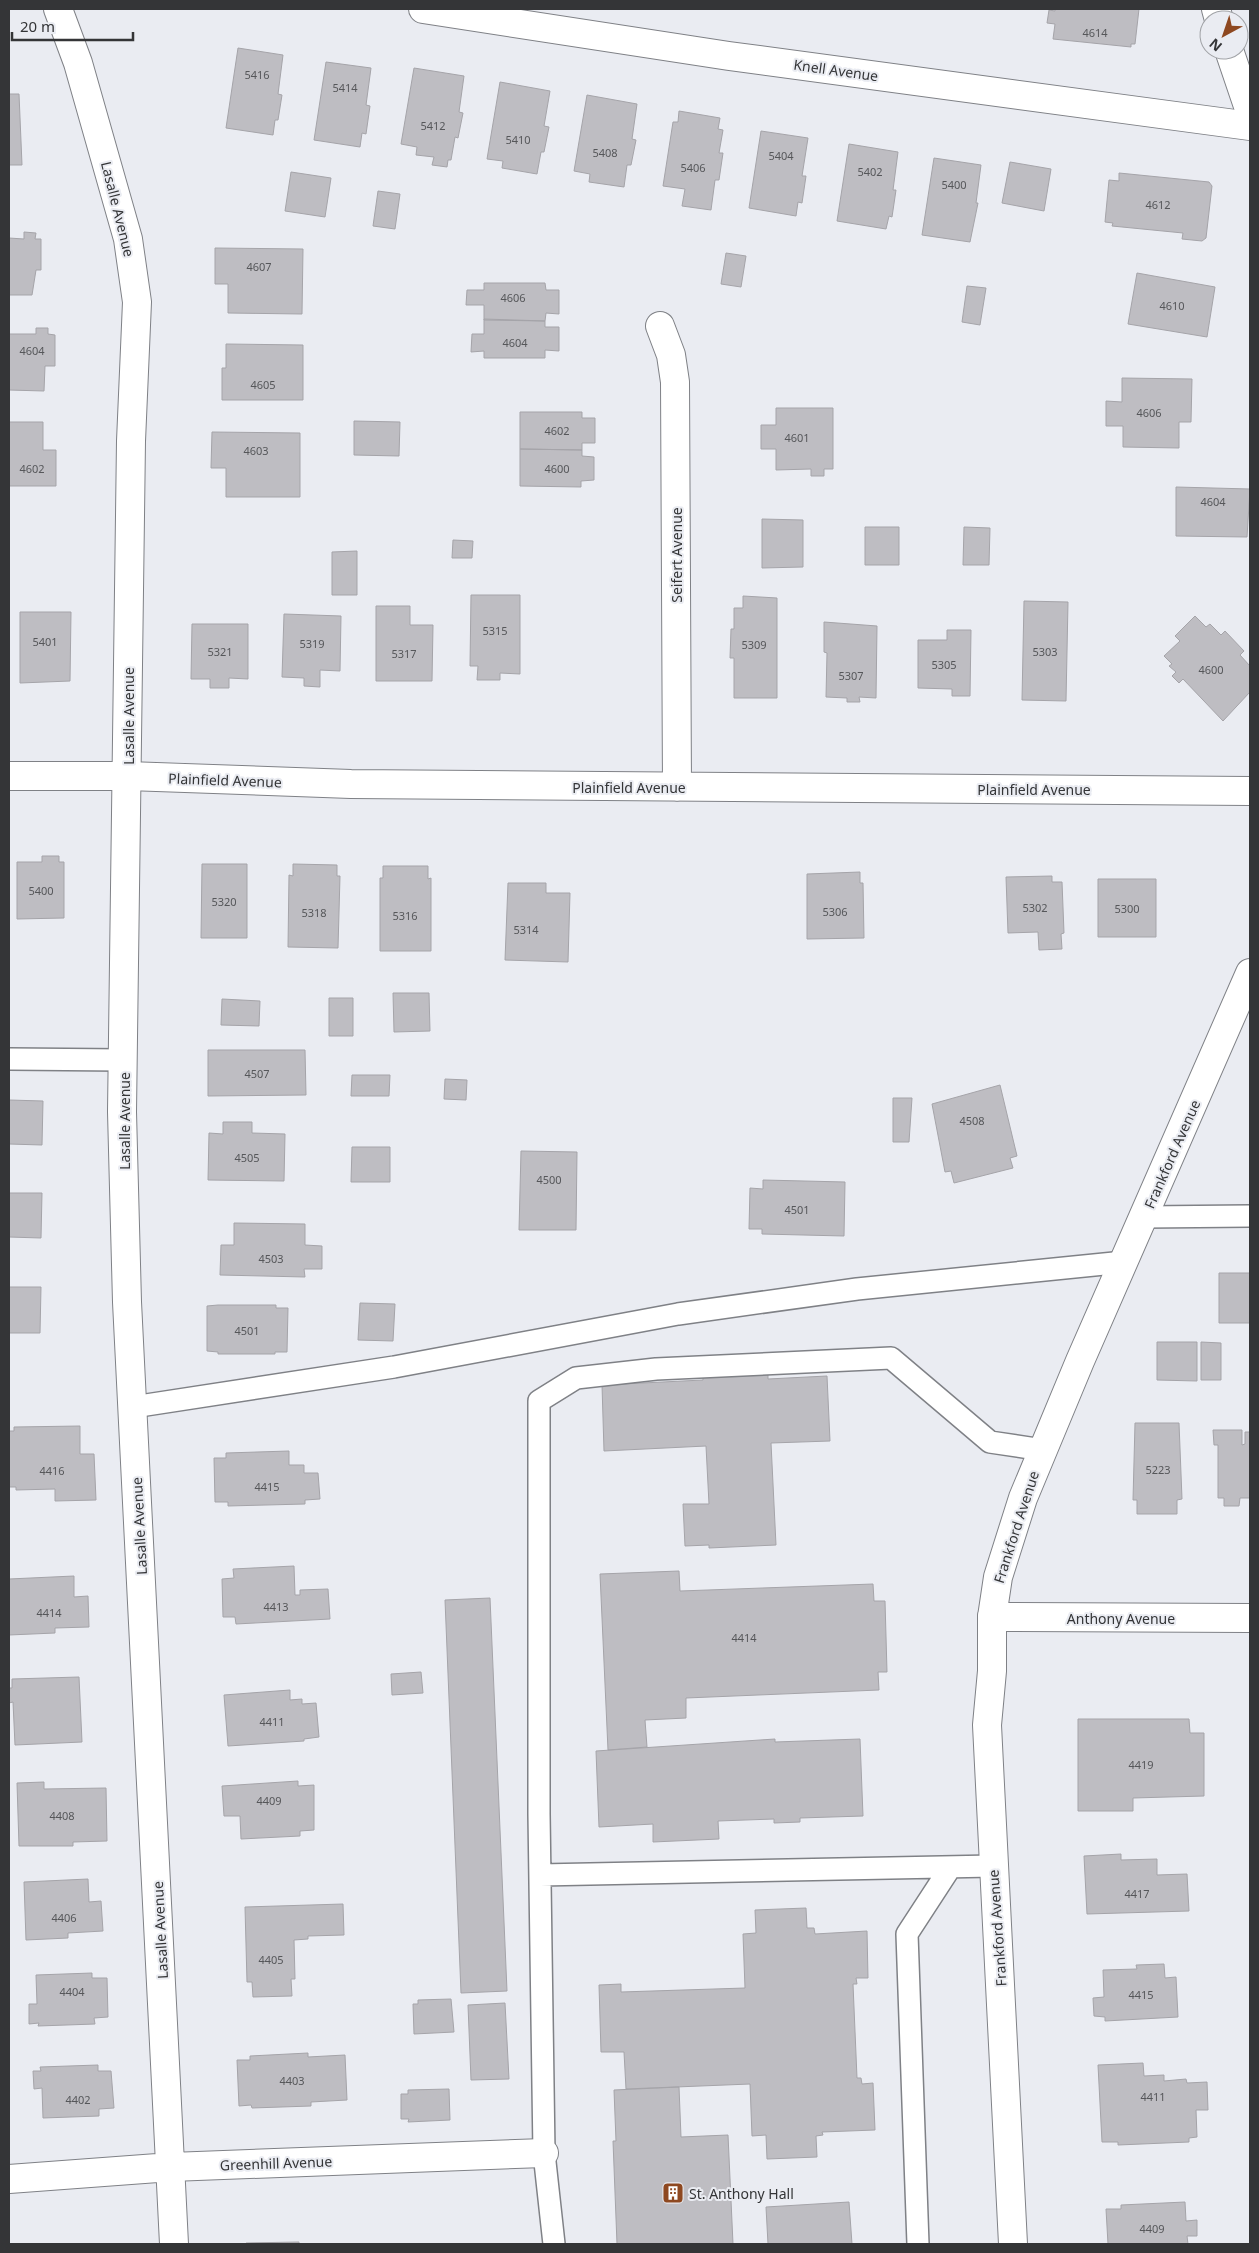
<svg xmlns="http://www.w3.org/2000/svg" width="1259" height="2253" viewBox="0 0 1259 2253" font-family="'Noto Sans',sans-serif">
  <rect width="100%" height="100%" fill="#eaecf2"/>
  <path fill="#bebdc2" stroke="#a5a4a9" d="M1055,9H1139L1135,44H1131V47L1053,39L1055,24L1047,23L1049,10L1055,11Z
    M238,48L283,55L278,94L282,95L278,120H275L273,135L226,128Z
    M326,62L371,68L366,105L370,106L366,134L362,133L360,147L314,140Z
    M414,68L464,76L459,112L463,113L458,138L455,137L451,160H448L447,167L432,165L434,157L416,155L417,147L401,144Z
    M500,82L550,91L544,126L549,127L544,152H541L537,174L502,168L503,161L487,159Z
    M9,94H19L22,165H9Z
    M587,95L637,104L632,139L636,140L631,165H627L624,187L589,182L590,174L574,171Z
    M679,111L720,118L718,129L723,130L719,153H723L719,180H715L711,210L682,206L685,189L663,186L673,122H678Z
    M761,131L808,138L802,176H806L802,203L798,202L796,216L749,208Z
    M849,144L898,152L893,190H896L892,217L889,216L886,229L837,221Z
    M934,158L981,165L976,203H978L970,242L922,235Z
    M1010,162L1051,169L1044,211L1002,203Z
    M291,172L331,178L325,217L285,211Z
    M1119,173L1209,182L1212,186L1206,238L1202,241L1182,239L1183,233L1112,226L1113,223L1105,222L1109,180L1119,181Z
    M378,191L400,194L395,229L373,226Z
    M24,232L36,233L35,239H41V270H36L32,295H9V238L24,239Z
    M215,248L303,249L302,314L228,313V284H215Z
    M726,253L746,256L741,287L721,284Z
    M1137,273L1215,287L1207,337L1128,324Z
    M484,283H545L546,290H559V314L546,313L545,321L484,320V305H466L467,290H484Z
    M967,286L986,288L980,325L962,322Z
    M484,319L545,321V327H559V351L545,350V358H484V351L471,352L472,334H484Z
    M36,328H48V334L55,335V366H45L44,391L9,390V334H36Z
    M226,344L303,345V400H222V368H226Z
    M1122,378L1192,379L1191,422H1179V448L1123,447V426H1106V401L1122,402Z
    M776,408H833V469H824V476H811V469L776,470V449H761V425H776Z
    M520,412H582V418H595V443H582V450L520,449Z
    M354,421L400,422L399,456L354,455Z
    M9,422H43V450H56V486H9Z
    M212,432L300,433V497H226V468H211Z
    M520,449L582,450V456L594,457V480L581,481V487L520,486Z
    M1176,487L1250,489L1247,537L1176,536Z
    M762,519L803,520V567L762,568Z
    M865,527H899V565H865Z
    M964,527L990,528L989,565H963Z
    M453,540L473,541L472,558H452Z
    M357,551V595H332V552Z
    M471,595H520V674L500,673V680H477L478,666H470Z
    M743,596L777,598V698H734V658H730L731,629H734V608H743Z
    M1024,601L1068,602L1066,701L1022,700Z
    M376,606H410V625H433L432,681H376Z
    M20,612H71L70,681L20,683Z
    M284,614L341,616L340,671L320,670V687L304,686V678L282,677Z
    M1195,616L1206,627L1210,624L1221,635L1225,631L1244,651L1240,655L1250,666V692L1223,721L1183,679L1179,683L1172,676L1176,672L1169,666L1172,664L1164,656L1180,641L1175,636Z
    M824,622L877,626L876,698L859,697L860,702H847V698L826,697L827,653L824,652Z
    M192,624H248V679L229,678V688H210V679H191Z
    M947,630H971L970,696H952V689L918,688V640H947Z
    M42,856H59V862H64V918L17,919V862H42Z
    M202,864H247V938H201Z
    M293,864L337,865V876H340L338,948L288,947L289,875L293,876Z
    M383,866H428V879L431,878V951H380V878H383Z
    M860,872V883H863L864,938L807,939V874Z
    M1052,876V882H1062L1064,933L1061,934L1062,949L1039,950L1038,932L1008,933L1006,877Z
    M1098,879H1156V937H1098Z
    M508,883H546V893H570L568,962L505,960Z
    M393,993H429L430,1031L394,1032Z
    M329,998H353V1036H329Z
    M222,999L260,1001L259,1026L221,1025Z
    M208,1050H305L306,1095L208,1096Z
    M352,1075H390L389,1096H351Z
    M445,1079L467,1080L466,1100L444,1099Z
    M1000,1085L1017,1156L1010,1158L1013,1168L954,1183L951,1171L945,1172L932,1104Z
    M893,1098H912L909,1142H893Z
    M9,1100L43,1101L42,1145L9,1144Z
    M223,1122H252V1133L285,1134L284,1181L208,1180L209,1133L223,1134Z
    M352,1147H390V1182H351Z
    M521,1151L577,1152L576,1230H519Z
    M763,1180L845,1182L844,1236L762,1234V1229H749L750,1188L763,1189Z
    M9,1193H42L41,1238L9,1237Z
    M234,1223L305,1224V1245L322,1246V1269H304L305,1277L220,1275L221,1245H234Z
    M1219,1273H1250V1323H1219Z
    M9,1287H41L40,1333H9Z
    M360,1303L395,1304L393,1341L358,1340Z
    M218,1305H276V1308H288L287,1352H275V1354H218V1352L207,1351V1306Z
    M1157,1342H1197V1381L1157,1380Z
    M1201,1342L1221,1343V1380H1201Z
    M768,1373V1379L827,1376L830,1441L771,1443L776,1545L709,1548V1545L685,1546L683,1504H709L706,1446L604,1451L602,1385L703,1380V1376Z
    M1135,1423H1179L1182,1499L1177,1500V1514H1137V1500H1133Z
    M80,1426V1454H94L96,1500L55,1501V1489L16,1490V1487H9V1431H14V1427Z
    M1213,1430H1242V1445L1245,1444V1432H1250V1498H1240L1239,1506H1224V1498H1218V1445H1214Z
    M289,1451V1465H304V1473H318L320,1499L305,1500V1504L228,1506V1502H215L214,1458H226V1453Z
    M294,1566L295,1595H300V1590L328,1589L330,1619L236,1624L235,1617H223L222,1579L234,1578L233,1569Z
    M679,1571L680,1591L873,1584L874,1601H885L887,1672H878L879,1690L686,1698V1718L645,1720L647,1747L608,1750L600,1574Z
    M74,1576V1597L88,1596L89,1627L55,1628V1633L9,1635V1579Z
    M490,1598L507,1991L461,1993L445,1600Z
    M421,1672L423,1693L392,1695L391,1674Z
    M79,1677L82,1742L15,1745L13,1702L9,1703V1688H12V1679Z
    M290,1690V1700L302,1699V1704L316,1703L319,1737L304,1739V1741L228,1746L224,1695Z
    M1078,1719H1189L1190,1733H1204V1796L1133,1798V1811H1078Z
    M775,1739V1742L860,1739L863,1816L800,1818V1822L774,1823V1819L718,1821L719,1839L653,1842V1824L599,1827L596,1751Z
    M298,1781V1786L314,1785V1830L300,1831V1836L241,1839L240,1816H224L222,1786Z
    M44,1782V1789L106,1788L107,1841L73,1842V1846H19L17,1783Z
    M1121,1854V1860L1157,1859V1875L1187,1874L1189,1911L1087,1914L1084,1856Z
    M88,1879L89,1902L101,1901L103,1931L68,1933V1938L26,1940L24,1882Z
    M343,1904L344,1935L308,1936V1939L294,1940L295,1979H291L292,1996L253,1997L252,1982H247L245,1907Z
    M806,1908L807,1928H814L815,1934L867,1931L868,1978H856L857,1984H853L857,2078H861L862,2084L873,2083L875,2130L822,2132L823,2135L816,2136L817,2157L767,2159L766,2135L752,2136L750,2084L626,2089L624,2052H601L599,1985L621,1984V1992L745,1988L743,1934L756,1933L755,1910Z
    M1164,1964L1165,1978L1176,1977L1178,2017L1105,2021V2017L1094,2016L1093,1998L1104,1997L1103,1970L1137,1969L1136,1965Z
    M92,1973V1978H107L108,2017L94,2018L95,2024L38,2026L39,2023L29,2024V2004H37L36,1975Z
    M451,1999L454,2032L414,2034L413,2004H418V2000Z
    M505,2003L509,2079L471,2080L468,2005Z
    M308,2053V2057L345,2055L347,2100L311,2102V2106L252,2108L251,2105L239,2106L237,2060H250V2056Z
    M1143,2063L1144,2076L1164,2075V2081L1186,2079L1187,2083L1207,2082L1208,2110H1196L1197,2137L1189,2138V2142L1118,2145V2142H1102L1098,2065Z
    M98,2065V2071H111L114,2108L99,2109V2116L43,2118L42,2088L34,2089L33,2071H41L40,2067Z
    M679,2087L681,2137L728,2135L733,2244H617L613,2141H616L614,2090Z
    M449,2089L450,2120L408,2122L409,2119H401V2094H408V2090Z
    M849,2202L852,2244H768L766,2207Z
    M1185,2202L1186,2221L1197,2220V2236H1187L1188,2244H1108L1106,2209H1121V2205Z
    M299,2242V2244H246V2243Z"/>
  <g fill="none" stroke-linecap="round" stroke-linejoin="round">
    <g stroke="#7f8186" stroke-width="24">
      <path id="service" d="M9,1059L123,1060
        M1144,1217L1250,1216
        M133,1407L394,1367L678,1314L857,1289L1124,1262
        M540,1875L993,1866
        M554,2244L544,2153L539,1814V1401L576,1378L656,1369L891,1358L990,1442L1043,1450
        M918,2244L907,1934L950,1868"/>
    </g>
    <g stroke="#7f8186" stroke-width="30">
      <path id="minor" d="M58,9L78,63L128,239L137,302L131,441L122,1112L127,1302L174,2244
        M423,9L729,56L1250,126
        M660,326L671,355L675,382L677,787
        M9,776H128L351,784L1250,791
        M992,1617L1250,1618
        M9,2179L171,2167L544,2153"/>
    </g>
    <g stroke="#7f8186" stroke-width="30">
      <path id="tertiary" d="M1216,9L1219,20
        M1229,50L1250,112
        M1013,2244L987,1725L992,1671V1617L998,1577L1023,1498L1080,1361L1250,973"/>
    </g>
    <use href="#service" stroke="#fff" stroke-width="21"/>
    <use href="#minor" stroke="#fff" stroke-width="28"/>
    <use href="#tertiary" stroke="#fff" stroke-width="28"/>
  </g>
  <defs>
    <g id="building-square" transform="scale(1.125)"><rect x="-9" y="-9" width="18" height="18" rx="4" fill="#8e4820" stroke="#eaecf2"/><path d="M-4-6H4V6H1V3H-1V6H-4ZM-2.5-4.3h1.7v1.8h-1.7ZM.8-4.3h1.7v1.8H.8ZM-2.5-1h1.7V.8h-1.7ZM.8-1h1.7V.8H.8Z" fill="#fff"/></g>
  </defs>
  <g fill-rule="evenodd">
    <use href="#building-square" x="673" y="2193"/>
  </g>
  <g text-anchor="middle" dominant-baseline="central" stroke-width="4" stroke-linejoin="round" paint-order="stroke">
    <g font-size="11" fill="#56575a">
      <text x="1095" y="32">4614</text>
      <text x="257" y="74">5416</text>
      <text x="345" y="87">5414</text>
      <text x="433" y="125">5412</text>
      <text x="518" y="139">5410</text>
      <text x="605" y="152">5408</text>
      <text x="781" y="155">5404</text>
      <text x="693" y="167">5406</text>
      <text x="870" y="171">5402</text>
      <text x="954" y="184">5400</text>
      <text x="1158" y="204">4612</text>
      <text x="259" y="266">4607</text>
      <text x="513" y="297">4606</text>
      <text x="1172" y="305">4610</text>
      <text x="515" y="342">4604</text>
      <text x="32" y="350">4604</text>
      <text x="263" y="384">4605</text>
      <text x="1149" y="412">4606</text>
      <text x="557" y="430">4602</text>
      <text x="797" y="437">4601</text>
      <text x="256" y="450">4603</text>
      <text x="32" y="468">4602</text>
      <text x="557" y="468">4600</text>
      <text x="1213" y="501">4604</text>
      <text x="495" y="630">5315</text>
      <text x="45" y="641">5401</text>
      <text x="312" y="643">5319</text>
      <text x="754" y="644">5309</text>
      <text x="220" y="651">5321</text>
      <text x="1045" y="651">5303</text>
      <text x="404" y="653">5317</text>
      <text x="944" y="664">5305</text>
      <text x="1211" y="669">4600</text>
      <text x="851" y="675">5307</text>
      <text x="41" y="890">5400</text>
      <text x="224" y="901">5320</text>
      <text x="1035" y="907">5302</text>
      <text x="1127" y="908">5300</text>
      <text x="835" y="911">5306</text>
      <text x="314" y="912">5318</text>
      <text x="405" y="915">5316</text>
      <text x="526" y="929">5314</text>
      <text x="257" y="1073">4507</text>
      <text x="972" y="1120">4508</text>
      <text x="247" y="1157">4505</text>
      <text x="549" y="1179">4500</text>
      <text x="797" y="1209">4501</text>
      <text x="271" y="1258">4503</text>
      <text x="247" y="1330">4501</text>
      <text x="1158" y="1469">5223</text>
      <text x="52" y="1470">4416</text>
      <text x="267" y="1486">4415</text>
      <text x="276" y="1606">4413</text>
      <text x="49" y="1612">4414</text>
      <text x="744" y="1637">4414</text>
      <text x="272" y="1721">4411</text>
      <text x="1141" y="1764">4419</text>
      <text x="269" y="1800">4409</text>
      <text x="62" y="1815">4408</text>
      <text x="1137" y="1893">4417</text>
      <text x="64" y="1917">4406</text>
      <text x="271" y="1959">4405</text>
      <text x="72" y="1991">4404</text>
      <text x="1141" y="1994">4415</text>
      <text x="292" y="2080">4403</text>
      <text x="1153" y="2096">4411</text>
      <text x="78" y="2099">4402</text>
      <text x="1152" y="2228">4409</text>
    </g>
    <g font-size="14" fill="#343537" stroke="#eaecf2">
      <text transform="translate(836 70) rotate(8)">Knell Avenue</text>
      <text transform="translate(118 209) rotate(76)">Lasalle Avenue</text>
      <text transform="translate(676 555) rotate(-90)">Seifert Avenue</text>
      <text transform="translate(128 716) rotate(-90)">Lasalle Avenue</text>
      <text transform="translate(225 780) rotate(2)">Plainfield Avenue</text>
      <text x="629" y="787">Plainfield Avenue</text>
      <text x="1034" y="789">Plainfield Avenue</text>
      <text transform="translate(124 1121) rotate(-90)">Lasalle Avenue</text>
      <text transform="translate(1172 1154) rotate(-66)">Frankford Avenue</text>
      <text transform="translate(139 1526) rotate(-93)">Lasalle Avenue</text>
      <text transform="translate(1016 1527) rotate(-72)">Frankford Avenue</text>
      <text x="1121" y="1618">Anthony Avenue</text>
      <text transform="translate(997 1928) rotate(-94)">Frankford Avenue</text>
      <text transform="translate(160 1930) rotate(-93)">Lasalle Avenue</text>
      <text transform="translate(276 2163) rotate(-2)">Greenhill Avenue</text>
    </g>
    <g font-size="14" fill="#343537" stroke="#eaecf2" text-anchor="start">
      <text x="689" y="2193">St. Anthony Hall</text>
    </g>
  </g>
  <rect width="1259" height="2253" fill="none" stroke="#343537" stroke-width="20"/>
  <g transform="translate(1224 35) rotate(220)"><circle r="24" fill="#eaecf2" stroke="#a1a3a7"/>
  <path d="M0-4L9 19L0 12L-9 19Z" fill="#8e4820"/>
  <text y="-8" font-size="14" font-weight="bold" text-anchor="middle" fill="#343537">N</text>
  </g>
  <path d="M12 32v8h121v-8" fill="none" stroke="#343537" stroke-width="2.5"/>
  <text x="20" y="32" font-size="15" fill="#343537" stroke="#eaecf2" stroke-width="4" paint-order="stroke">20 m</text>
</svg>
